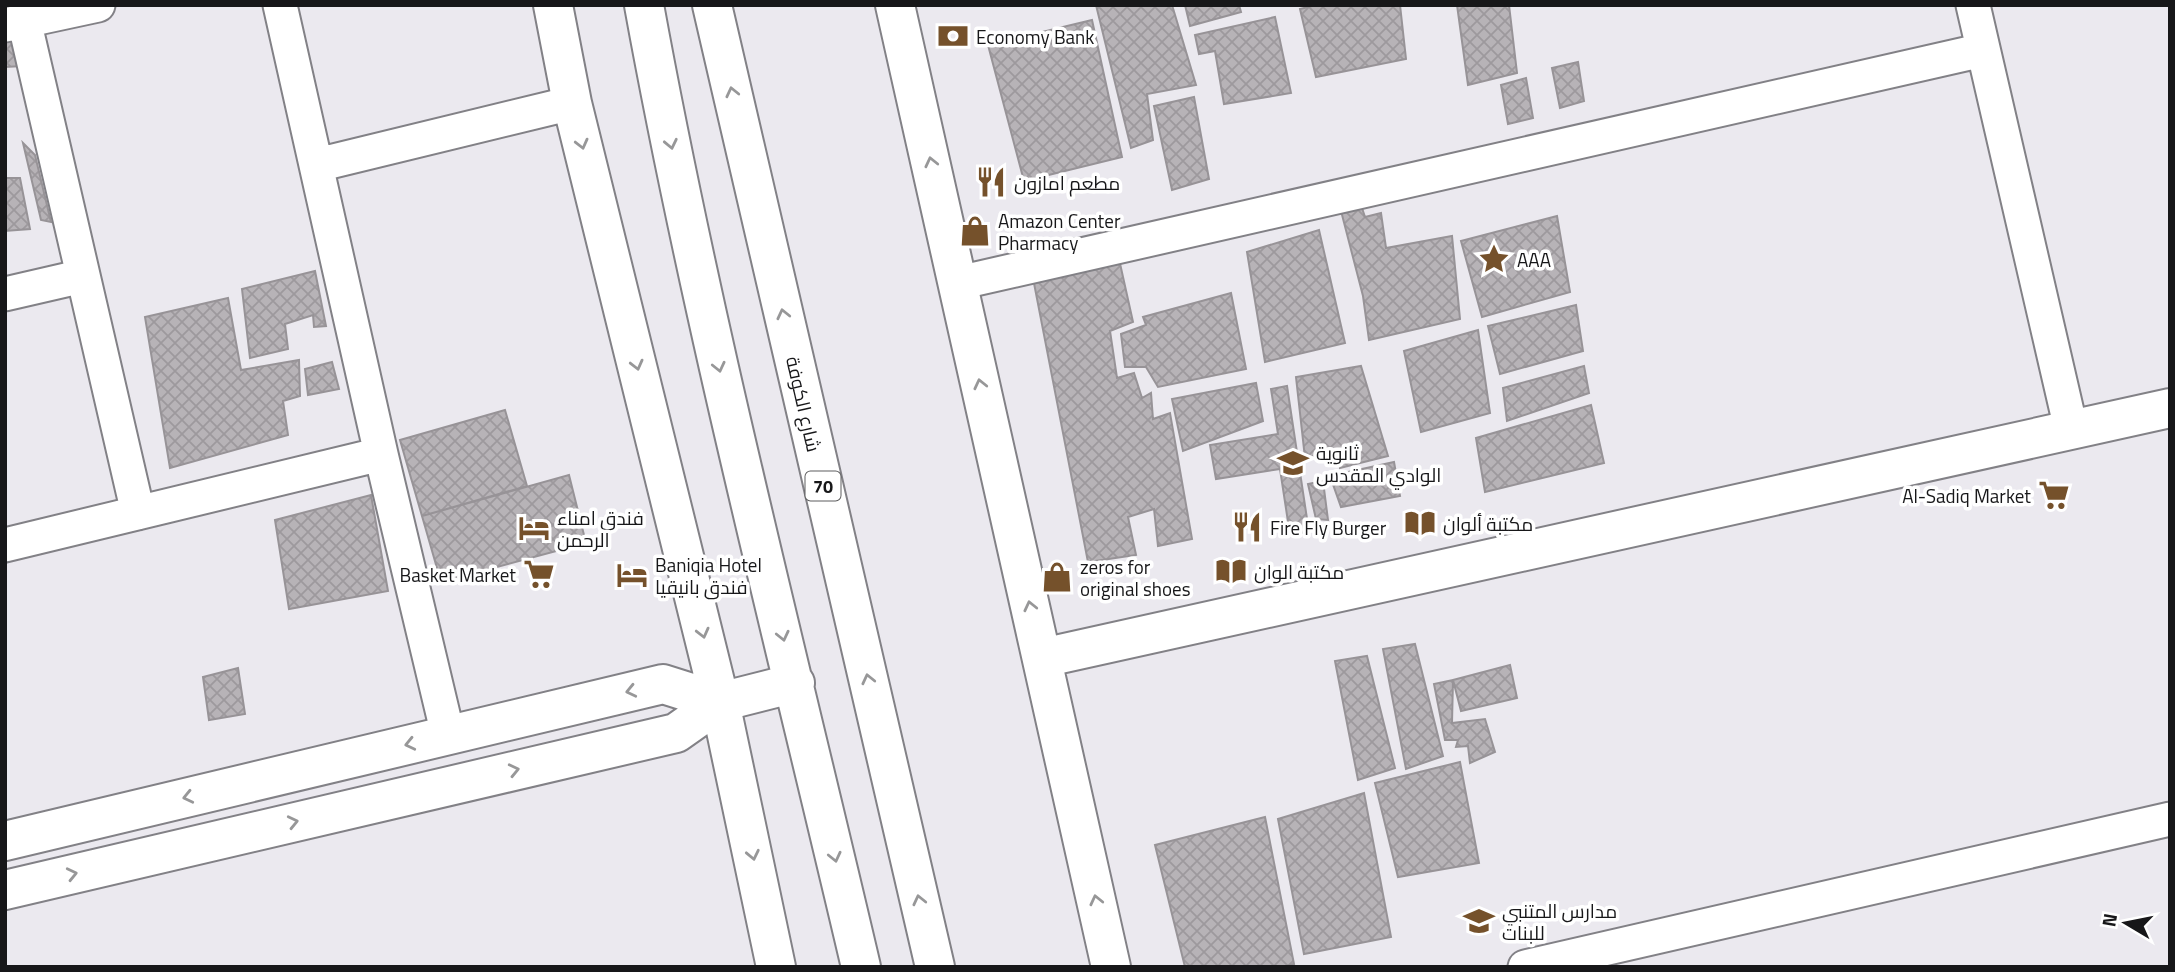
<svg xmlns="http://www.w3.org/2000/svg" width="2175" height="972" viewBox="0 0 2175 972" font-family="'Titillium Web',Cairo,sans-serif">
  <defs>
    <pattern id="building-cross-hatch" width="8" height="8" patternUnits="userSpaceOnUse" patternTransform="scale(1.75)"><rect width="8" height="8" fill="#b7b3b7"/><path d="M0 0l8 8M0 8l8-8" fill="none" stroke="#9d999d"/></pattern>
  </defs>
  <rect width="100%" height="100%" fill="#ebe9ef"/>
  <path fill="url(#building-cross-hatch)" stroke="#979397" stroke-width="2" d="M1096,5H1172L1196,85L1147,94L1153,140L1131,148Z
    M1185,5H1239L1241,12L1190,26Z
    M1316,5H1400L1406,59L1316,77L1300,9Z
    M1457,5H1509L1517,73L1468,85Z
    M1275,17L1291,93L1224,104L1215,51L1199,54L1195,35Z
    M1092,20L1122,157L1024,181L988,45Z
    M17,37L23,66L5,67V40Z
    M1578,62L1584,101L1560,108L1552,68Z
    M1526,78L1533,118L1508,124L1501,85Z
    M1194,97L1209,179L1172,190L1154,106Z
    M23,143L35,155L51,222L41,220Z
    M5,178H20L30,229L5,231Z
    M1360,202L1365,217L1381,213L1386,248L1452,236L1460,319L1369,340L1363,296L1340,207Z
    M1557,216L1570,292L1482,317L1461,241Z
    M1319,230L1345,343L1265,362L1247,252Z
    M1119,259L1133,322L1110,331L1117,378L1134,373L1142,398L1151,393L1153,419L1170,413L1192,539L1158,546L1154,509L1128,517L1136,555L1088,562L1033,278Z
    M315,271L326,326L314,327L313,315L285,324L288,349L250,358L242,289Z
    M1231,293L1246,369L1158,387L1146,367H1125L1121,334L1146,325L1143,317Z
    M228,298L241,370L299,360L300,396L283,401L288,435L170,468L145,317Z
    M1576,305L1583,351L1500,374L1488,326Z
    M1478,330L1490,413L1421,432L1404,351Z
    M332,362L339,389L308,395L305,369Z
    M1361,366L1388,456L1340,468L1339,451L1305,458L1296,377Z
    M1584,366L1589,393L1507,421L1503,388Z
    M1256,383L1263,421L1183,451L1172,399Z
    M1287,386L1309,532L1290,535L1280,469L1216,479L1210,445L1278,434L1271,389Z
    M1591,405L1604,463L1485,492L1476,438Z
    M505,410L527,486L422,516L400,440Z
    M1394,462L1400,496L1341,507L1330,476Z
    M569,475L586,543L441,582L422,516Z
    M1323,481L1328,520L1316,519L1308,484Z
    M371,495L388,591L289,609L275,520Z
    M1415,644L1443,756L1406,769L1383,649Z
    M1367,656L1395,768L1358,780L1335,661Z
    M1510,665L1517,698L1461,711L1453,680Z
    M238,668L245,714L209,720L203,677Z
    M1453,680L1452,723L1485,719L1495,752L1470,763L1468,746L1456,747L1458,740H1445L1434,684Z
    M1460,762L1479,863L1398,877L1375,783Z
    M1364,793L1391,937L1304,954L1278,819Z
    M1265,817L1294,964L1282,967H1185L1155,845Z"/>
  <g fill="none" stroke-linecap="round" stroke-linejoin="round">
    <g stroke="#828186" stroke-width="37">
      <path id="minor" d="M280,5L381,454L448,735
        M1973,5L2071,429
        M24,20L138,513
        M5,25L98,5
        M317,165L572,103
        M958,283L1983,50
        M5,294L83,276
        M5,545L381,454
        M1525,967L2170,819"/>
    </g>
    <g stroke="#828186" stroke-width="42">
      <path id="tertiary" d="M553,5L572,103L720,702L776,967
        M895,5L1111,967
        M1042,658L2170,408
        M5,841L663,684L720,702
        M5,890L676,733L720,702"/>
    </g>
    <g stroke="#828186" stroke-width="42">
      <path id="trunk" d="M644,5C703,328 786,647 861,967
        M712,5L935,967
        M720,702L795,683"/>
    </g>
    <use href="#minor" stroke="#fff" stroke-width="33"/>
    <use href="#tertiary" stroke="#fff" stroke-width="38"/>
    <use href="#trunk" stroke="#fff" stroke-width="38"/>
  </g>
  <defs><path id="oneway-chevron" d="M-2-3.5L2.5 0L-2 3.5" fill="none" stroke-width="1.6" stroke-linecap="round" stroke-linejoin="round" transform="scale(1.75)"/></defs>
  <g stroke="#979798">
    <use href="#oneway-chevron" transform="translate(732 92) rotate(-103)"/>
    <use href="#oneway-chevron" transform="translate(582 144) rotate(76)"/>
    <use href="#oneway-chevron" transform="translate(671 144) rotate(78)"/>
    <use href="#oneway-chevron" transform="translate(931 162) rotate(-103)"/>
    <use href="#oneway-chevron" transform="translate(783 314) rotate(-103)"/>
    <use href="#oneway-chevron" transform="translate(637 365) rotate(76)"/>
    <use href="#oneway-chevron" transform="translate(719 367) rotate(77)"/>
    <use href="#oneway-chevron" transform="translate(980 384) rotate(-103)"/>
    <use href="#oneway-chevron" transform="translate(1030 606) rotate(-103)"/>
    <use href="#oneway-chevron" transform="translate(703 633) rotate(76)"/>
    <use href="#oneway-chevron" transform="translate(783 636) rotate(77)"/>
    <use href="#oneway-chevron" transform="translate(868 679) rotate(-103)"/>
    <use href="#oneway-chevron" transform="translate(631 691) rotate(167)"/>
    <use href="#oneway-chevron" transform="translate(410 744) rotate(167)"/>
    <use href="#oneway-chevron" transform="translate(514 770) rotate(-13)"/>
    <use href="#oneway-chevron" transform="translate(188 797) rotate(167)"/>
    <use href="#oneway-chevron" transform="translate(293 822) rotate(-13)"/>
    <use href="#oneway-chevron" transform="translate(753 855) rotate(78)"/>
    <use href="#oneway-chevron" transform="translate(835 857) rotate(77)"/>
    <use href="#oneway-chevron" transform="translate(72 874) rotate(-13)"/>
    <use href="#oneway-chevron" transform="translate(919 900) rotate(-103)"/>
    <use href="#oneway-chevron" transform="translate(1096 900) rotate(-103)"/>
  </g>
  <defs>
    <g id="bank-bare" transform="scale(2.415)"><path d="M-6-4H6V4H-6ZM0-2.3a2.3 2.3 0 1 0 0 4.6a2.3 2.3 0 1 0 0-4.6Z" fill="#75512b" stroke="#fff" stroke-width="2.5" paint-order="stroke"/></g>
    <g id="restaurant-bare" transform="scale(2.415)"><path d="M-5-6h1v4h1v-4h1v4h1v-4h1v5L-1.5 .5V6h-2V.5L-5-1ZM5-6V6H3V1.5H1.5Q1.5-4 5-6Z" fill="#75512b" stroke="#fff" stroke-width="2.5" paint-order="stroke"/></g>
    <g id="shop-bare" transform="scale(2.415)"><path d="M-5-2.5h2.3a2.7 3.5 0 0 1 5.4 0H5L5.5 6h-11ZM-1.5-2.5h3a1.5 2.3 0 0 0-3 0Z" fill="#75512b" stroke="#fff" stroke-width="2.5" paint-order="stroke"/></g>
    <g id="sight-bare" transform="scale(2.415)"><path d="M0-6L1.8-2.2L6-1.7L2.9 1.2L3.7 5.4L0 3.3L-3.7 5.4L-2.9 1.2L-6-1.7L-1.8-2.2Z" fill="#75512b" stroke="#fff" stroke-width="2.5" paint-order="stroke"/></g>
    <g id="school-bare" transform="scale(2.415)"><path d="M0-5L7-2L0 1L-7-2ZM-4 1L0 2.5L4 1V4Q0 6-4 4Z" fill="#75512b" stroke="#fff" stroke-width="2.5" paint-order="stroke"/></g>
    <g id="supermarket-bare" transform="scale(2.415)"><path d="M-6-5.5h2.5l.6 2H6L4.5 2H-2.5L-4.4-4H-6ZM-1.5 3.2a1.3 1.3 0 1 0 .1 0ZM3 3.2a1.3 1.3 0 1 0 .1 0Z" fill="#75512b" stroke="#fff" stroke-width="2.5" paint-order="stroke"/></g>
    <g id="library-bare" transform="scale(2.415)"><path d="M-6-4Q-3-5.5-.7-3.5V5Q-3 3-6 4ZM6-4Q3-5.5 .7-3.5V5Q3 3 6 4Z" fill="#75512b" stroke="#fff" stroke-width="2.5" paint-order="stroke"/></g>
    <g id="hotel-bare" transform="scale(2.415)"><path d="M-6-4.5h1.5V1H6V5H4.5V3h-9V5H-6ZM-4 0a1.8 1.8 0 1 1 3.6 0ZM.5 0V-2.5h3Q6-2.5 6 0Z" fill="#75512b" stroke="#fff" stroke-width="2.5" paint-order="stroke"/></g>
  </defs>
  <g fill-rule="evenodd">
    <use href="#bank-bare" x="953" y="36"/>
    <use href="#restaurant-bare" x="991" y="182"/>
    <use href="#shop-bare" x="975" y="231"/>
    <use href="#sight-bare" x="1494" y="259"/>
    <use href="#school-bare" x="1293" y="463"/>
    <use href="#supermarket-bare" x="2054" y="495"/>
    <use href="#library-bare" x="1420" y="523"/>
    <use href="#restaurant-bare" x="1247" y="527"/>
    <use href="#hotel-bare" x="534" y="528"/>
    <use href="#library-bare" x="1231" y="571"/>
    <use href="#supermarket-bare" x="539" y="574"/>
    <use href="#hotel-bare" x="632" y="575"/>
    <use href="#shop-bare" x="1057" y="577"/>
    <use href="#school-bare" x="1479" y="921"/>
  </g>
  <g text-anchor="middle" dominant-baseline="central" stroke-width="7" stroke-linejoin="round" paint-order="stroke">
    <rect fill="#fff" stroke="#5d5d5e" stroke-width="2" x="805.5" y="471.5" width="35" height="29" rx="5"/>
    <g font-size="18" font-weight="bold" fill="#171719">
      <text x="823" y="486">70</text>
    </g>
    <g font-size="19" fill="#171719" stroke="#fff" text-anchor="start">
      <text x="976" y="36">Economy Bank</text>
      <text x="1014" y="182">مطعم امازون</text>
      <text x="998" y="220">Amazon Center<tspan x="998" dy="22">Pharmacy</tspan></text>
      <text x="1517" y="259">AAA</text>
      <text x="1316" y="452">ثانوية<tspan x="1316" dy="22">الوادي المقدس</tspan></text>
      <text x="2031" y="495" text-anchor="end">Al-Sadiq Market</text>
      <text x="557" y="517">فندق امناء<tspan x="557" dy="22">الرحمن</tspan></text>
      <text x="1443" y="523">مكتبة ألوان</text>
      <text x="1270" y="527">Fire Fly Burger</text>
      <text x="655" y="564">Baniqia Hotel<tspan x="655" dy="22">فندق بانيقيا</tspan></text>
      <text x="1080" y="566">zeros for<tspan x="1080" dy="22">original shoes</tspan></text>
      <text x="1254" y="571">مكتبة الوان</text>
      <text x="516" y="574" text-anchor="end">Basket Market</text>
      <text x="1502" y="910">مدارس المتنبي<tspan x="1502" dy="22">للبنات</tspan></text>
    </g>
    <g font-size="19" fill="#171719" stroke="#fff">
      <text transform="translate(804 404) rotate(77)">شارع الكوفة</text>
    </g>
  </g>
  <rect width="2175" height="972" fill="none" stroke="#171719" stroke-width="14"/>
  <g transform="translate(2126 923) rotate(280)" stroke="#ffffff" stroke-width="5" paint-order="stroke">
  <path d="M0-5L12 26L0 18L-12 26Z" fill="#171719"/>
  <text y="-10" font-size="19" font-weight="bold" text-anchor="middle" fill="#171719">N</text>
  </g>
</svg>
